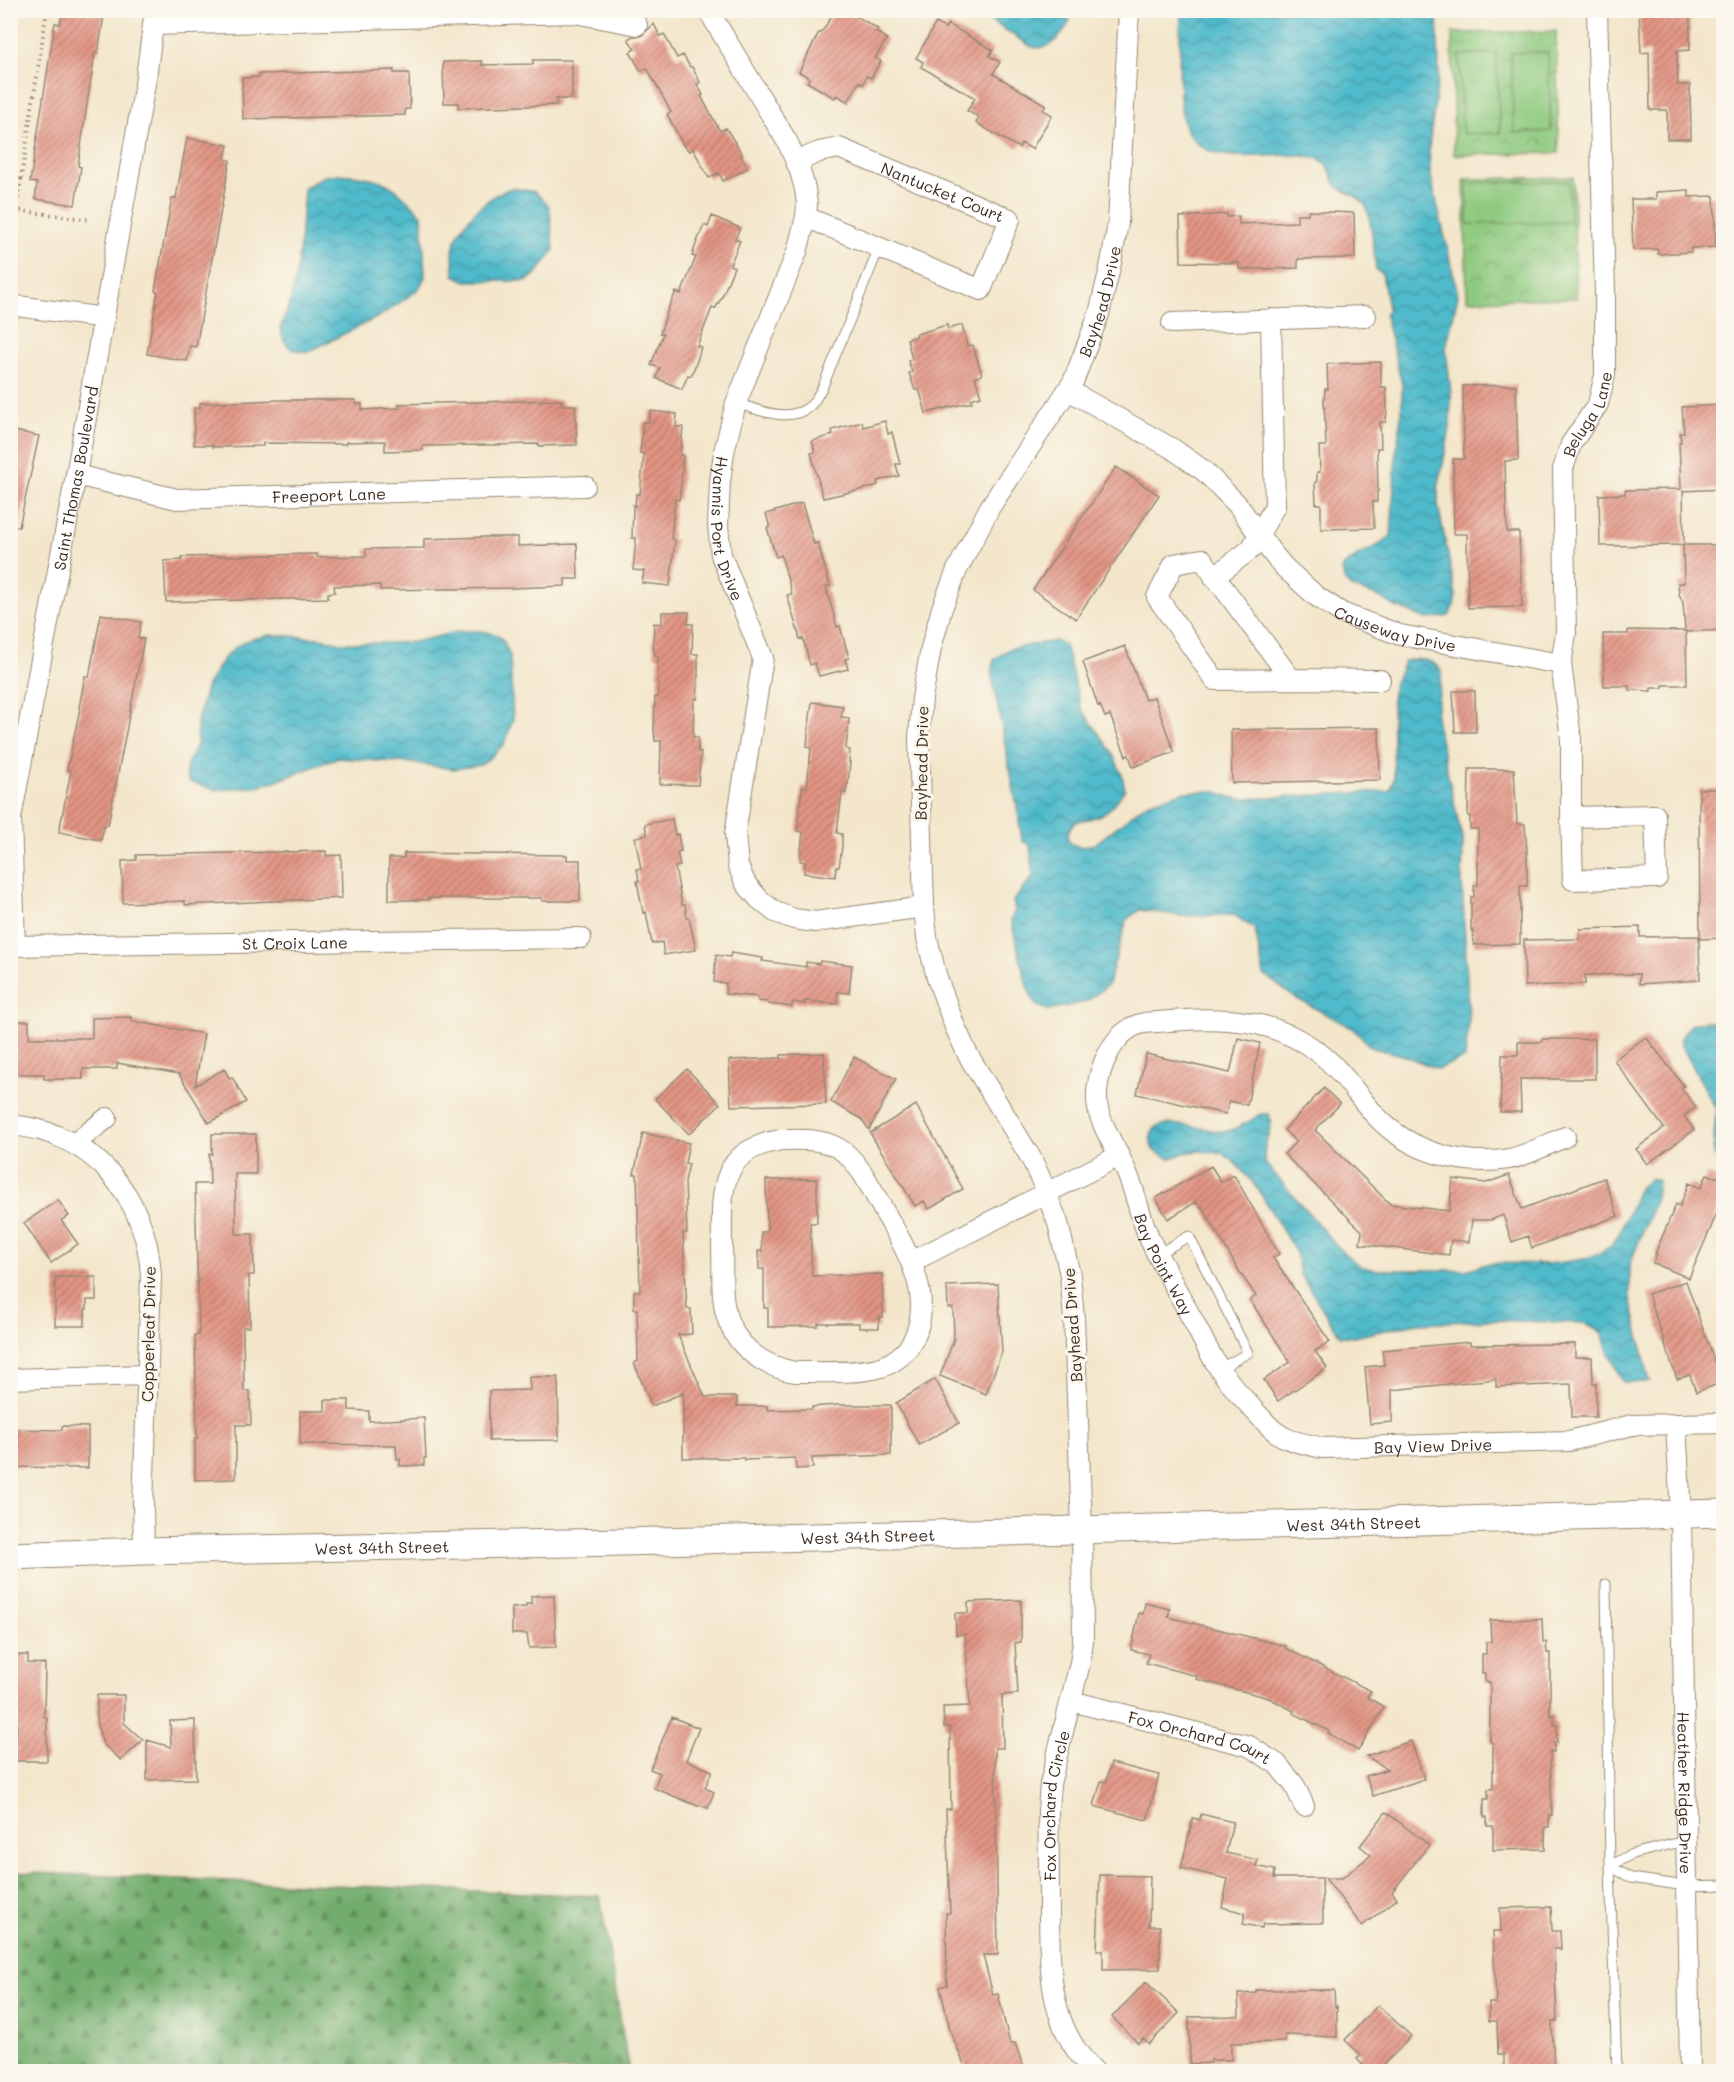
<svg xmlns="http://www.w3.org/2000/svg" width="1734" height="2082" viewBox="0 0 1734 2082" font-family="Mali,sans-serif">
  <defs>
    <pattern id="forest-firs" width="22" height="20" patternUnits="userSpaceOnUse" patternTransform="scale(1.5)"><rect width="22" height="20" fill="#72ad6d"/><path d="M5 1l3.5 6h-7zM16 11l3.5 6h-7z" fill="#5f8d59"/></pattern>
    <pattern id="park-crowns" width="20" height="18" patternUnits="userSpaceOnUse" patternTransform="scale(1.5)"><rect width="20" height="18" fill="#8dc97e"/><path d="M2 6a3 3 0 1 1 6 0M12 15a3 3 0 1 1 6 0" fill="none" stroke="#74a367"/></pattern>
    <pattern id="water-waves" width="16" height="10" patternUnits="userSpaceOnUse" patternTransform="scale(1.5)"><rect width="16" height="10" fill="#4fbacb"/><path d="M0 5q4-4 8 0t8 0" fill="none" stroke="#4397a4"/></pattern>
    <pattern id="building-hatch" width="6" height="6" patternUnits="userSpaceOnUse" patternTransform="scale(1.5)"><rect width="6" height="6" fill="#e29484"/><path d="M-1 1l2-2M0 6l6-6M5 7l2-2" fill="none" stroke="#b8796b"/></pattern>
  </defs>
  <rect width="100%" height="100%" fill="#fbf7ec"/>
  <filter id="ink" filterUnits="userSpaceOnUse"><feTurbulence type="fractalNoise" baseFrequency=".0167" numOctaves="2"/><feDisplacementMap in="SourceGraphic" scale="12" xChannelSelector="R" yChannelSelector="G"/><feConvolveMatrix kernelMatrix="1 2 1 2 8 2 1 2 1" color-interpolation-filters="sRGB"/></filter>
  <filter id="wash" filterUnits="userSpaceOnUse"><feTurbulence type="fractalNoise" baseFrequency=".008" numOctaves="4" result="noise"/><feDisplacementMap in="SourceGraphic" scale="24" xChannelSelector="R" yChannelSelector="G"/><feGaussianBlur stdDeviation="1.35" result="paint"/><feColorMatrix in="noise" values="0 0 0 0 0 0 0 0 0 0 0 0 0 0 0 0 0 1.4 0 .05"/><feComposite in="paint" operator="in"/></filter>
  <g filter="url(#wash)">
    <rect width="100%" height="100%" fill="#f3e6cb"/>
    <path fill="url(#forest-firs)" stroke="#566c46" stroke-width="1.5" d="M11,1872L600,1896L629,2071H11Z"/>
    <path fill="url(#park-crowns)" stroke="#647a4e" stroke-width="1.5" d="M1556,31L1559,153L1454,155L1452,33Z
      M1573,177L1576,298L1467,300L1464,179Z"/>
    <path fill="#8dc97e" stroke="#647a4e" stroke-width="1.5" d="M1548,52L1551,131L1514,133L1511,53Z
      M1496,53L1500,133L1463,134L1459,55Z
      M1569,181L1570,222L1468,224L1467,183Z"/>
    <path fill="url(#water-waves)" stroke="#457274" stroke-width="1.5" d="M976,11H1064L1070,21C1061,37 1051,51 1032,47Z
      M1181,11H1437L1439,71L1429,147L1430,173L1458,295L1446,348L1451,395L1450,428L1438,489V505L1456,595L1454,606L1449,616L1426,619L1394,606L1382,598L1351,587L1344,580L1342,568C1355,553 1377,550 1391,536L1396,454L1402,409V384L1385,315L1388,308L1382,273L1376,270C1374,256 1372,213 1364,203C1358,195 1344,193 1337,186C1329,177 1334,168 1321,160C1316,157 1309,157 1303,156C1267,151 1206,171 1186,129C1176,108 1180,36 1181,11Z
      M337,174C383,177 391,182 422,215L425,277L418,290L380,316L308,352L291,349L284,341L280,328C301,285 300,235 304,188L322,177Z
      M513,188L535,192L549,206L554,250L537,273L527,281H466L454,275C454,266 452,255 454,246C459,223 490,193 513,188Z
      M461,631H483L498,635L503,640L510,656L513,720L504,744L490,758L480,765L454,769L412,763L336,758L285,778L253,787L216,790L190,782L187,778L186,771L188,762L197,745V721L207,685L223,659L237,646L251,639L271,635L320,638L341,643H391L414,642Z
      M1055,641L1065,645L1081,708L1112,752L1122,775L1125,789C1118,799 1110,812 1098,816C1083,822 1068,817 1068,839L1072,844L1080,847L1095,844L1147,803L1183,792L1213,791L1231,797L1244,799L1389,791L1394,779L1392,701L1394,684L1405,661C1419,658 1434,659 1442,672L1436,715L1438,730L1463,842L1462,881L1469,1019L1465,1058L1438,1069L1402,1055L1372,1048L1352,1028L1294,997L1264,975L1255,929L1234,915L1182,916L1140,910L1127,919L1108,985L1086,1002L1048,1010L1036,1005L1027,987L1011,920L1015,910L1013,901L1033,877L1030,845L1022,841L1017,806L991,672L994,660L1009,649Z
      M1706,1021L1723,1024V1162L1713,1155L1716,1109L1680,1043V1039L1691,1024Z
      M1260,1114H1269C1275,1131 1261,1143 1265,1163L1344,1254L1362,1267L1377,1270H1466L1489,1263L1549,1264L1585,1259L1598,1254L1611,1246L1619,1234L1639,1188L1651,1178L1658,1180L1656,1198L1630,1264V1298L1650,1382H1623L1608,1352L1602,1333L1584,1323L1494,1320L1417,1323L1354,1337L1340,1336L1300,1274L1296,1253L1256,1186L1231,1159L1221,1153L1199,1151L1184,1153L1170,1159L1153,1150C1137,1104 1209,1134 1226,1131C1238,1129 1250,1121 1260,1114Z"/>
    <g id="blocks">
      <path fill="url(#building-hatch)" d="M63,10L104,15L98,53H95L87,104L78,166L81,167L75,205L35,199L37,183L30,182L55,23L60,24Z
        M835,10H846L878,29L876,32L887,39L875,58L881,61L871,78L867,76L863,84L859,82L848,102L837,95L835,98L807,82L810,78L799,72L818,34L824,29Z
        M1639,10H1690V50L1677,51L1678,85H1690L1691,139H1667V110H1650L1649,52L1641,53Z
        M936,23L945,28L948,24L993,50L989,56L1000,62L993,74L1046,105L1043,110L1052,115L1032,149L1021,143L1019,148L976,123L979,117L967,111L975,98L921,67L923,62L916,58Z
        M654,24L660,36L664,34L677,58L683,55L690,67H692L700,82L697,84L703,95L701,96L720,131L726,128L742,154L741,156L748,168L723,181L719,173L709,178L693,149L689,151L683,145L667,114L671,112L647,68L641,71L630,52L635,49L628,39L633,36H641Z
        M533,60H572V99H556L557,105L458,108V103H444L443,62L482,61V65L533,64Z
        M394,70V73H409L410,109H405V115L243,119L242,78L259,77V74Z
        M187,138L228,145L225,159L230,160L196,347L190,346L187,361L147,354L158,292L155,291L166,230L172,198H176Z
        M1689,190V197L1714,196L1716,247L1691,248V252L1658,254L1657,249L1633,250L1631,199H1656V192Z
        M1308,211L1354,213L1355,258L1298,259V268L1264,269H1239V263L1181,262L1180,217L1227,214V217L1239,216V224L1297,222V214H1308Z
        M712,216L740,228L735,239L740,241L730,265L734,267L722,297L715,309L712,308L697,346L701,347L697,361L691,376L688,375L682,389L656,378L660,368L651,365L663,334L660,333L668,309L676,292L681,294L696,257L692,256L696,244L704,225L708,227Z
        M947,325L948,329L962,325L967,346L973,345L982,375L975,377L981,396L971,399L972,402L926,413L919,389L915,390L909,373L912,372L908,361L912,359L907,339L917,336L916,334Z
        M1381,362V387H1386L1387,409L1386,422H1380L1381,448H1377L1378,491H1377V502H1373L1374,528L1321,529V504H1316L1315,482H1317V472H1320L1319,446H1326L1324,400L1325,389H1328L1327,364Z
        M1516,385L1518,460L1505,461L1506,498L1507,532H1519L1522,607L1468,608L1467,534H1454L1453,459H1464L1463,386Z
        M280,400H356V404H362V410L399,408V404L561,400L562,405H575L577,445L539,446V444L423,446V450L385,451V441L346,442V444L263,443V446L213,447V445H194V408H200V403Z
        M1724,405V489L1683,491L1684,545H1724V630L1686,632L1687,685H1663V688H1651V691L1629,690V686H1604L1603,634H1628V630L1685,631L1683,603L1679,594L1678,583H1684L1683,545L1600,546L1599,495L1625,494V490L1681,489L1679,442H1681L1680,433H1684L1682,407Z
        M650,411L677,414L676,427H683L680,455H683L681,485L679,500L675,499L671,539L675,540L670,586L642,583L644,571L633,570L636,538H632L633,505L635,506L636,494H640L644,454L640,453L643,422H649Z
        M885,421L888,434L892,432L900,464H896L899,476L877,481L878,485L869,488L823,498L811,453L815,452L812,441L833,435L832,430L840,428L862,422L863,427Z
        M10,430L39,436L19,527L10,526Z
        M1116,467L1159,495L1076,619L1033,590Z
        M802,503L814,544L818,543L830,586L826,587L837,627L840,626L849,658L845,659L848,669L819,676L815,663L810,665L803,638L800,639L787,595L792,594L781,555L776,557L767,528L770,527L766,514Z
        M487,537H518V546L577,544L578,579H565V586L512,588L380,590V585L334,586L335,592L328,593V598L166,602L164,561L182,560V557L317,554V557L366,556V549L424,548V539Z
        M662,612H689L688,624H693L692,654H698V683L697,699H694L693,737H698V752H701L698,785L660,784L661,741H655L654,729L655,697H658V656H655L653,645L654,623L662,624Z
        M101,614L141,622L138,638L144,639L108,825H104L101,840L59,832L71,771L67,769L80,709L79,708L85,676L89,677Z
        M1125,646L1145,700L1154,697L1174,752L1133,767L1129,755L1126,756L1110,715L1105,717L1100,705L1098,706L1083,662Z
        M1453,691H1475L1476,732H1455Z
        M812,702L843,706L841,717L849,718L846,749L850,750L849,762H850L848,784H847L846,793L842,792L837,833L842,834V846L839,867H836L835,877L804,873L805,862L800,861L803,832L797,831L802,787H807L811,748L807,747L808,733Z
        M1379,728L1380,780L1232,783L1231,730Z
        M1469,769H1514L1517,824H1525L1527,851V886H1520V944L1474,945L1473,930H1471V897H1474V885H1478V829H1470V816H1468Z
        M1699,789H1724V938L1700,939Z
        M672,819L675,835L678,834L681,851L677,852L680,866L675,867L682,905H685L687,918H689L696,950L664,955L662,942L652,944L646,912L643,913L637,881H639L637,869H641L635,837L647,835L645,824Z
        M326,851V856L341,855L342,898L185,905V901L123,903L122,861L136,860V855Z
        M404,853L567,855V860H580V901H542V898H428V900H389V858H404Z
        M1640,927V937L1699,936L1700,980L1639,984V974L1585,975V984L1525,986L1524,940L1580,939V929Z
        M731,953L763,958L762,961L806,967V962L819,964L820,961L852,965L849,993L838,992L837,1004L805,1001V1004L793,1002L792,1007L768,1004V1002L758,1001V997L725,994L726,983L714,982L716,955L730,957Z
        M131,1017L132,1021L204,1034L195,1086L224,1069L230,1079L232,1077L246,1102L209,1123L179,1074L117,1063V1069H83V1079H44V1074H10V1021H29V1038H92V1018Z
        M1646,1037L1684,1086L1681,1088L1696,1107L1684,1116L1694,1130L1647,1164L1636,1149L1664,1128L1614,1060Z
        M1238,1038L1260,1043L1247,1105L1229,1101L1226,1114L1137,1094L1146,1054L1230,1073Z
        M1542,1039H1595V1079H1520L1521,1112H1500L1502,1055H1518V1042H1542Z
        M824,1053L826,1104L731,1106L729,1060L781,1058V1055Z
        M854,1057L896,1079L869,1130L862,1119L831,1102Z
        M687,1069L720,1104L689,1134L655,1099Z
        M1324,1088L1340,1104L1315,1130L1390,1204L1449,1211L1453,1179L1486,1183L1509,1175L1522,1209L1604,1178L1618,1216L1532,1248L1528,1236L1512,1242L1503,1215L1491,1220H1472L1469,1242L1451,1240L1449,1255L1360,1244L1362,1231L1284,1154L1296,1142L1284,1130Z
        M916,1105L963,1189L929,1209L924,1201L915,1206L870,1133Z
        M643,1133L689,1143L685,1163L689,1164L685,1181L687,1233H683L687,1309H691L692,1334L678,1335L705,1397H737V1406H767V1410L812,1409V1407L837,1405H891V1455L812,1458L813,1468L796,1469L795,1458L744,1460V1458H683V1393L652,1406L634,1363L638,1361L637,1309H634V1291H640L637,1174H634Z
        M212,1134H256V1174H235L236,1234H253L254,1275H249L250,1327H243L244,1391H250L251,1425H236V1479L195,1480V1438H197L195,1335H199L195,1184H210L209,1154H212Z
        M1211,1166L1221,1182L1234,1175L1279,1254L1273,1258L1330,1342L1315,1351L1327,1368L1278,1401L1264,1380L1290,1362L1250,1300L1256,1296L1239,1271L1202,1206L1200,1207L1196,1202L1168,1219L1156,1198Z
        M1707,1174L1724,1180V1197L1689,1278L1653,1263L1657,1254H1655L1676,1204L1680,1206L1689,1183L1701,1188Z
        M817,1179V1223H810L812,1276L882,1274L883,1317H879V1328H859V1323H818V1326L768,1327V1308H764V1269H759L758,1251H762L761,1232H767L766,1180Z
        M58,1200L69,1216L61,1220L78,1244L51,1263L24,1223Z
        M55,1277H96V1300H87V1309H85V1326H55Z
        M1686,1281L1715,1363L1716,1362L1724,1382L1696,1392L1690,1375L1677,1379L1648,1294Z
        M998,1284L1002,1352L986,1394L940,1376L954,1339L953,1308H948L947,1286Z
        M1470,1342V1345L1575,1344V1357H1592L1593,1383H1596V1417H1572L1571,1384L1496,1387V1379L1392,1390V1422L1370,1424L1365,1367L1384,1365L1382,1350Z
        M529,1377H558L559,1440L489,1441V1391L530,1390Z
        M935,1379L959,1423L919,1445L896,1403Z
        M325,1400H349V1410L369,1411V1421L424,1418L426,1458H424V1465L400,1466V1459H397L396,1445L300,1444V1411H325Z
        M62,1426L88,1427V1468L10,1467V1429L62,1430Z
        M554,1595L556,1647L529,1648L527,1634H512V1608L526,1607V1604H531V1596Z
        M1021,1600V1642L1015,1643L1018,1694L1002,1695L1003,1748H995L998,1955H983L993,1995L998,1994L1010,2044L1015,2043L1023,2066L1009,2072H967L950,2030L940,1987L947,1985L946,1913H950L946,1809H951L950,1727H944L943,1707L970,1706L965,1634L956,1635L955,1613H968V1602Z
        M1145,1603L1170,1609L1168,1617L1286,1646L1285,1648L1371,1691L1367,1697L1384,1707L1358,1751L1328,1733L1329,1731L1293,1713L1294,1711L1269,1698L1196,1679L1197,1676L1146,1663L1149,1654L1131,1650L1139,1613L1143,1614Z
        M1542,1619L1543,1642H1546L1547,1653H1550V1715H1554V1725H1557V1743H1554V1752H1550L1552,1815H1549V1827H1545V1849L1493,1850V1826H1487V1817H1484V1799H1488V1789H1493V1743L1490,1742V1682H1485V1673H1482V1654H1486V1642H1491L1490,1620Z
        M10,1655H28V1663L45,1664L44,1717H47V1761H16L17,1713L10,1695Z
        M97,1695H124V1723L143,1740L121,1760L103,1744L97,1725Z
        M672,1717L699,1728L686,1760L712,1771L705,1788L714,1792L708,1808L699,1805L698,1806L654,1788L660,1773L650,1769Z
        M195,1720L196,1779L147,1780V1740L171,1747L170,1721Z
        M1411,1741L1424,1779L1373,1796L1366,1776L1388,1769L1366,1756Z
        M1111,1763L1159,1775L1147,1820L1094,1806L1101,1781L1106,1782Z
        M1386,1812L1429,1845L1392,1892L1397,1899L1362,1926L1325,1878H1342L1371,1855L1360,1846Z
        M1201,1814L1233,1822L1226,1853L1258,1860L1256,1866L1275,1870L1274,1878H1322L1323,1923L1263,1924L1262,1928L1243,1924L1245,1913L1222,1907L1228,1879L1181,1868L1193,1818L1200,1820Z
        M1100,1875L1150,1876L1149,1926H1160V1969L1103,1970V1950H1097Z
        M1551,1907L1552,1931H1560L1561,1949H1554L1557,2021H1552L1554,2072H1504V2054H1498L1497,2021H1489V2003H1496L1493,1931H1501L1500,1908Z
        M1146,1982L1179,2013L1149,2044L1143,2038L1138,2043L1112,2017Z
        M1256,1990H1334L1335,2007L1337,2006V2037L1285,2035V2042L1231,2043V2060H1211V2063L1190,2064L1189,2017L1239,2016L1238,1994L1256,1993Z
        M1378,2005L1411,2036L1377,2072H1370L1357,2059L1361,2055L1345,2040Z"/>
    </g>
  </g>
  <g filter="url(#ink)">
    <use href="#blocks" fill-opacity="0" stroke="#978874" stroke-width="1.5"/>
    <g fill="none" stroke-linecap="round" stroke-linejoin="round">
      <g stroke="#978874" stroke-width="11">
        <path id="lane" d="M736,403C759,410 789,424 810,406C815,402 819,393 823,386L879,248
          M1158,1254L1189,1236L1248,1353L1219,1369
          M1606,1584L1610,1866L1617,2072
          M1685,1841L1632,1854L1610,1866L1631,1878L1686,1886L1724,1885"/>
      </g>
      <g stroke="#978874" stroke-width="22">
        <g id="street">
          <path id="s1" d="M708,10L788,143L800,171L805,189L807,204L806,217L797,252L736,403L724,452L720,482L718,525L721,555L763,658L735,834L738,866L746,884L759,899L775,912L794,919L815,922L924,907"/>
          <path d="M153,25L575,13L637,25"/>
          <path id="s2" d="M796,162L819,152L839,148L1010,219L981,290L806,217"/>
          <path d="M10,305L104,318"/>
          <path d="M1172,323L1366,316"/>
          <path id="s3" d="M1068,390L1173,449L1204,471L1237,504L1272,553L1285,568L1316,596L1342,613L1400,635L1561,664"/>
          <path id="s4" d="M76,475L177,499L585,486"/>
          <path d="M1214,577L1251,549L1275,506L1271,319"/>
          <path d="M1291,679L1215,680L1157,597L1174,564L1202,559L1291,679L1380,680"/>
          <path d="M1655,815L1657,878L1573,880L1571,817Z"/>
          <path id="s5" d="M1571,817V739L1561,664L1566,633L1563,469L1571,444L1598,404L1605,375V292L1597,10"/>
          <path id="s6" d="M10,946L581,938"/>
          <path id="s7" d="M15,946L11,818L76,475L146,78L155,10"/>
          <path d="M10,1125C93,1131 148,1198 151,1277L143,1505L144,1551"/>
          <path id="s8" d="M1565,1137C1548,1144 1526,1156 1509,1159C1461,1167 1408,1151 1375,1115C1356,1094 1342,1070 1318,1052C1274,1019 1223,1016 1170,1021C1161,1022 1152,1022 1144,1023C1111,1029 1092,1079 1098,1109C1103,1131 1119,1152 1127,1173C1137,1196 1141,1222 1152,1244C1164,1268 1178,1292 1190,1315C1200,1333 1208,1352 1219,1368C1230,1385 1251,1407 1265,1422C1283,1442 1298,1442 1323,1448L1569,1441L1632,1425L1724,1423"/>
          <path d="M781,1140C801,1140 820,1138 838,1148C860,1160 875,1197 888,1218C909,1254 935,1300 912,1342C906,1353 894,1363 881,1367C860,1374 818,1372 795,1372C759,1366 729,1341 724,1304C721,1286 723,1267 722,1249C722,1197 715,1150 781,1140Z"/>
          <path d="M74,1144L107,1118"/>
          <path d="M911,1262L1119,1156"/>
          <path d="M10,1379L147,1375"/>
          <path id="s9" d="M1676,1424L1681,1514L1690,2072"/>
          <path id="s10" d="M1071,1701L1249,1746L1277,1764L1295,1786L1304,1806"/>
          <path id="s11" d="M1095,2072C1048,2027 1050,1971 1049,1912C1049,1878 1049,1844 1048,1810L1050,1784L1080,1663L1083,1641L1082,1529L1074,1318L1070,1275L1058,1223L1042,1182L1031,1158L968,1055L955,1027L937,978L927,938L924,907L919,737L922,698L931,648L942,608L957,570L990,507L1073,382L1099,314L1111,263L1118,223L1129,10"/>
        </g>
      </g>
      <g stroke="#978874" stroke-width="29">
        <g id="secondary">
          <path id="s12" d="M10,1556L144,1551L623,1542L1724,1513"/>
        </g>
      </g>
      <path stroke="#978874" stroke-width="4" stroke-dasharray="1.5 4.5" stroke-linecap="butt" d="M10,174L21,179L16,210L91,220
        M21,179L47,10"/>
      <use href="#lane" stroke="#fff" stroke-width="9"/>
      <use href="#street" stroke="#fff" stroke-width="20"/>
      <use href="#secondary" stroke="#fff" stroke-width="27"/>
    </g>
  </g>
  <g text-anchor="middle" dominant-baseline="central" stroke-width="6" stroke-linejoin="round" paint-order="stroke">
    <g font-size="16" fill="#3b2a1e" stroke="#fbf7ec">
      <text stroke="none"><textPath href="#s2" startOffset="158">Nantucket Court</textPath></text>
      <text stroke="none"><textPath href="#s11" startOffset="1862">Bayhead Drive</textPath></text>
      <text stroke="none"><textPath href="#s5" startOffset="410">Beluga Lane</textPath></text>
      <text stroke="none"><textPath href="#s7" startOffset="474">Saint Thomas Boulevard</textPath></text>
      <text stroke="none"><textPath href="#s4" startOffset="256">Freeport Lane</textPath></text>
      <text stroke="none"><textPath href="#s1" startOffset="560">Hyannis Port Drive</textPath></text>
      <text stroke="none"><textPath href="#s3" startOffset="414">Causeway Drive</textPath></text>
      <text transform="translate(921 763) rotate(-89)">Bayhead Drive</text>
      <text stroke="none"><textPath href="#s6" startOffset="285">St Croix Lane</textPath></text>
      <text stroke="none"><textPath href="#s8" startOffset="748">Bay Point Way</textPath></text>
      <text transform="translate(1072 1325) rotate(-94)">Bayhead Drive</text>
      <text transform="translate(148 1334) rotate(-89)">Copperleaf Drive</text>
      <text stroke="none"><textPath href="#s8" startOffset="1112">Bay View Drive</textPath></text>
      <text stroke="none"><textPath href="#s12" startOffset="1344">West 34th Street</textPath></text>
      <text stroke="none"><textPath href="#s12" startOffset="858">West 34th Street</textPath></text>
      <text stroke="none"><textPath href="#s12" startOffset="372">West 34th Street</textPath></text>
      <text stroke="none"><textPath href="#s10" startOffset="134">Fox Orchard Court</textPath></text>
      <text stroke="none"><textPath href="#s9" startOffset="369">Heather Ridge Drive</textPath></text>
      <text stroke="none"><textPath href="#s11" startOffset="279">Fox Orchard Circle</textPath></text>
    </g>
  </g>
  <rect width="1734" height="2082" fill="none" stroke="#fbf7ec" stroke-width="36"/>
</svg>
